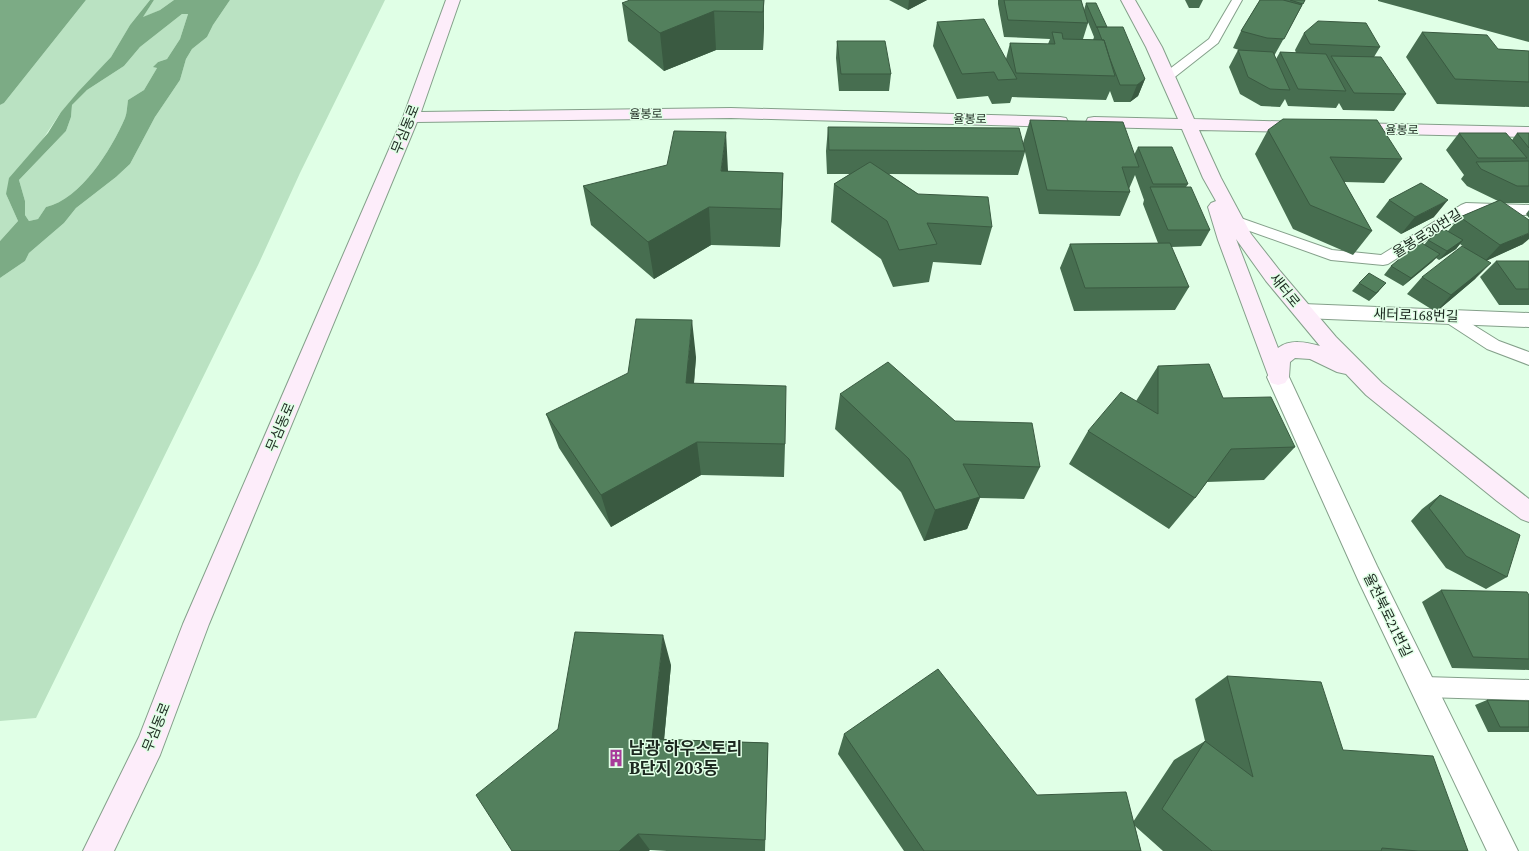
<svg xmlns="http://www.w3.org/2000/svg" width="1529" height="851" viewBox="0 0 1529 851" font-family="'Source Serif 4','Noto Sans KR',serif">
  <rect width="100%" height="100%" fill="#e0ffe6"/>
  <path fill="#bae2c2" d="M86,0H150L130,25L111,57L61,112L6,194L18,221L0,241V105L4,103Z
    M154,0H174L160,10L142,18Z
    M230,0H385L300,173L259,263L36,718L0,721V278L25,261L29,253L64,223L76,208L116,177L130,164L155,117L180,80L186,59L192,49L207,37L213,25Z
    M182,14H188L180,39L167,59L158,62L154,67L157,68L144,90L128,100C127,106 127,113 125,118C111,150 81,199 46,207L38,219L29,221L25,215V201L19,180L66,131L71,117L72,105L87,90L124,66L140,47Z"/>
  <path fill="#7cab85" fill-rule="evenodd" d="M0,0H86L4,103L0,105Z
    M150,0H154L143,17L160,10L174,0H230L213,25L207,37L192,49L186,59L180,80L155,117L130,164L116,177L76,208L64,223L29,253L25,261L0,278V241L18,221L6,194L9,178L48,133L61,112L78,92L111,57L130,25ZM182,14H188L180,39L167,59L158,62L153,67L157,68L144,90L128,100C127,106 127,113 125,118C111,150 81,199 46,207L38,219L29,221L25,215V201L19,180L66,131L71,117L72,105L87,90L124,66L140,47Z"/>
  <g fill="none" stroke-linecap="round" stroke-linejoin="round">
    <g stroke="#84a08a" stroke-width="2">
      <path id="lane" d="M1232,0H1242L1218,43L1171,80H1163L1161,77L1163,74L1209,39Z
        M1466,203L1529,205V215L1469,213L1388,264L1383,265L1331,260L1230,224L1228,221L1230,218L1235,216L1332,250L1381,255L1461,205Z
        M1449,311L1454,313L1499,341L1529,352V365L1487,349L1444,321L1441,317L1444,313Z
        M1424,677L1529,680V700L1424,697L1417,694L1414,687L1417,680Z"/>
    </g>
    <g stroke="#84a08a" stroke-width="2">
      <path id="street" d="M1303,304L1529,313V327L1303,318L1296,316L1293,311L1296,306Z
        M1278,369L1285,371L1289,377L1377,566L1518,851H1487L1359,582L1267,377L1271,371Z"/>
    </g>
    <g stroke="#84a08a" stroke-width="2">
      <path id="secondary" d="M446,0H460L421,112L731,108L1060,117L1066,118L1068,122L1066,126L1060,127L731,118L417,122L209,624L160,755L114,851H83L139,737L183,624L403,117Z
        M1121,0H1135L1162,47L1194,119L1302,122L1308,123L1310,127L1308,131L1302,132L1199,130L1221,178L1251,234L1280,271L1336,337L1382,383L1529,499V522L1521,519L1497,501L1366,395L1346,374L1337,372L1310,359L1295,358L1290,362L1289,377L1285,383L1278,385L1271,383L1218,240L1208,207L1211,203L1216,201L1203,178L1182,129L1094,127L1088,126L1086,122L1088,118L1094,117L1178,119L1146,47ZM1236,239L1266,281L1320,346C1306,342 1290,339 1278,348Z
        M1352,123L1529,127V137L1352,133L1346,132L1344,128L1346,124Z"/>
    </g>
    <use href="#lane" fill="#fff" fill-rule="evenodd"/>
    <use href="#street" fill="#fff" fill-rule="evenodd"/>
    <use href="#secondary" fill="#fdedfa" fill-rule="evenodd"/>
  </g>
  <path fill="#476e50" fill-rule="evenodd" d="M764,0V28L763,50H716L664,71L628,41L622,3Z
    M889,0H927L908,10Z
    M998,0H1081L1084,10L1086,3L1107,27L1145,79L1138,96L1130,102H1114L1110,91L1106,100L1012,97L1010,103L992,104L988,96L957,99L933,46L937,22L1006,59L1010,43L1048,44L1050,39L1004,37L998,4ZM1088,22L1094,37L1093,40L1083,39L1088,23Z
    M1185,0H1203L1199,8H1189Z
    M1260,0H1305L1293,22L1274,56L1276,59L1280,52L1296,53L1295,50L1304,33L1380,47L1374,57L1406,94L1394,111L1343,110L1339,103L1336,108L1288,106L1285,99L1280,107L1261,106L1240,94L1229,67L1238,50L1242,51L1233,48L1241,31Z
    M1378,0H1529V42L1378,1Z
    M1422,32L1498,49L1529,51V107L1437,104L1406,57Z
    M837,41L891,74L889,91H839L836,58Z
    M1030,120L1134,155L1138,147L1188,184L1186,187L1210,230L1201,246L1171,247L1189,287L1175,310L1074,311L1060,268L1070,244L1158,243L1143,204L1144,200L1135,175L1129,189L1130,192L1120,216L1039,214L1025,152L1018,175L889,174L918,194L992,227L981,265L933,262L929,282L893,287L881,259L831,222L834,184L850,174H827L826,151L828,127L1023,143Z
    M1268,130L1402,159L1384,183L1344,182L1372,231L1353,255L1293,229L1255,154Z
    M1459,133L1512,140L1517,133H1529V203H1504L1523,244L1487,260L1475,279L1436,312L1407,294L1422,277L1465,248L1460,244L1456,249L1439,260L1436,258L1432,262L1403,286L1384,275L1391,266L1424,245L1428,240L1448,231L1460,217L1498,201L1467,186L1461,179L1464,175L1446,150Z
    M728,171L783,173L782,212L780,247L711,245L654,279L591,225L583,186Z
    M1389,200L1434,217L1401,234L1376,217Z
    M1529,210V218L1526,214Z
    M1496,261H1529V305H1499L1480,277Z
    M1359,283L1379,291L1369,301L1352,291Z
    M696,357L694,383L785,444L784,477L701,475L611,527L559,448L546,414Z
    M1158,366L1223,398L1295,447L1264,480L1207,482L1195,498L1169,529L1069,464L1088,431L1136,401Z
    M840,394L955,421L1040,467L1024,499L980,498L967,529L924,541L901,492L835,429Z
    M1440,495L1507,577L1486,589L1446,568L1411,521L1422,509Z
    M1441,590L1529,595V670L1452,668L1422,602Z
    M671,665L664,739L768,743L765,851H667L650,850L512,851Z
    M1227,676L1343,750L1468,851H1163L1135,826L1141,851H904L838,754L844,734L1037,795L1133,822L1174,760L1205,741L1195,699Z
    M1487,700L1529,701V732H1488L1475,705Z"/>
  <path fill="#3a5a41" d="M764,0V28L763,50Z
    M909,0H927L908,10Z
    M714,11L716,50L664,71L660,33Z
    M1145,79L1138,96L1130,102L1137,85Z
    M726,132L728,171L723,207L721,171Z
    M783,173L782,212L780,247L781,209Z
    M1448,200L1434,217L1401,234L1415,217Z
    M709,207L711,245L654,279L648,242Z
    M1529,233V239L1523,244L1484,262L1500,245Z
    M1463,240L1456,249L1439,260L1447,251Z
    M1440,254L1432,262L1403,286L1411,278Z
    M1491,263L1475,279L1436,312L1451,295Z
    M1386,283L1379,291L1369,301L1376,293Z
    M692,320L696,357L691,418L686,383Z
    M697,442L701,475L611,527L601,495Z
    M980,497L967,529L924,541L935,510Z
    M663,635L671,665L662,762L652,739Z
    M638,834L650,850L649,851H619Z"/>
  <path fill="#53805d" stroke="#3a5a41" d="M630,0H764L763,12L714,11L660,33L622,3Z
    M1004,0H1081L1088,23L1008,20Z
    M1260,0H1283L1302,5L1284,39L1267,38L1241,31Z
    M1290,0H1305L1303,4Z
    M1086,3H1096L1107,27H1097V28Z
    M984,19L1017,79L998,80L994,72L962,74L937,22Z
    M1318,21L1366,23L1380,47L1310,44L1304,33Z
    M1097,27H1123L1145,79L1137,85H1120L1110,59L1104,40H1102Z
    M1052,32L1062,33L1063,39L1104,40L1115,76L1016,73L1010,43L1055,44Z
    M1422,32L1487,35L1498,49L1529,51V82L1455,79Z
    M837,41H885L891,74H841Z
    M1238,50L1273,52L1290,90L1270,89L1248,77Z
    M1280,52L1326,54L1346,91L1298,89Z
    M1331,56L1381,57L1406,94L1354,93Z
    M1283,119L1377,120L1402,159L1330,157L1372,231L1310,205L1268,130Z
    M1030,120L1123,122L1139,167H1122L1130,192L1047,190Z
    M828,127L1019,128L1025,151L829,150Z
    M674,131L726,132L721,171L783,173L781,209L709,207L648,242L583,186L667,165Z
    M1459,133H1506L1527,158H1478Z
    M1517,133H1529V148Z
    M1138,147H1172L1188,184H1153Z
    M1529,161V186H1517L1481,169L1476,162Z
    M870,162L918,194L988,197L992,227L927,223L937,244L899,250L887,221L834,184Z
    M1421,183L1448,200L1415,217L1389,200Z
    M1150,187H1191L1210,230H1168Z
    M1500,200L1529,220V233L1500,245L1460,217Z
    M1444,229L1463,240L1447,251L1428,240Z
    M1420,242L1440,254L1411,278L1391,266Z
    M1170,243L1189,287L1085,288L1070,244Z
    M1462,246L1491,263L1451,295L1422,277Z
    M1496,261H1529V289H1516Z
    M1369,273L1386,283L1376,293L1359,283Z
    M636,319L692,320L686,383L786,386L785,444L697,442L601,495L546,414L628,373Z
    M888,362L955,421L1032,423L1040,467L963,464L980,497L935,510L909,459L840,394Z
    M1209,364L1223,398L1271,397L1295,447L1231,449L1195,498L1088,431L1121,392L1158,414V366Z
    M1440,495L1520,535L1507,577L1466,556L1429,508Z
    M1441,590L1527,592L1529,595V659L1473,657Z
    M575,632L663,635L652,739L768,743L765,840L638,834L619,851H512L476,795L558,729Z
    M938,669L1037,795L1126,792L1141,851H924L844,734Z
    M1227,676L1321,682L1343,750L1433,756L1468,851H1418L1382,848L1381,851H1212L1162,809L1205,741L1253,777Z
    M1487,700L1529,701V727H1500Z"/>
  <defs>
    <g id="building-bare" transform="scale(1.38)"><path d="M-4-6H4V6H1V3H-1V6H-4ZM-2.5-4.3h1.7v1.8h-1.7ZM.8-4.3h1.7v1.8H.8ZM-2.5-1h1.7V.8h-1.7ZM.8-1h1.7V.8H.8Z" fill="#a73b9a" stroke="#e0ffe6" stroke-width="2.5" paint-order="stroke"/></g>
  </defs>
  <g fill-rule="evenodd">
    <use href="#building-bare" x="616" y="758"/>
  </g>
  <g text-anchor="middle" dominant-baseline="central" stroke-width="3" stroke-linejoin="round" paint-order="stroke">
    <g font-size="12" fill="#1c281f" stroke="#e0ffe6">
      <text transform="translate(646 114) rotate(-1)">율봉로</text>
      <text transform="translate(970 119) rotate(1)">율봉로</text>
      <text transform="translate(1402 130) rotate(1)">율봉로</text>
    </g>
    <g font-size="14" fill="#1c281f" stroke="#e0ffe6">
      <text transform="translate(405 129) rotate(-68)">무심동로</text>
      <text transform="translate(1427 233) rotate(-32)">율봉로30번길</text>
      <text transform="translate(1285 290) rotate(51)">새터로</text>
      <text transform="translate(1416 315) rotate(2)">새터로168번길</text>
      <text transform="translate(280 427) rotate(-67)">무심동로</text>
      <text transform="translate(1388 615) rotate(64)">율천북로21번길</text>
      <text transform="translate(156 727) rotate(-68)">무심동로</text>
    </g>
    <g font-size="17" font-weight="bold" fill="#1c281f" stroke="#e0ffe6" text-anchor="start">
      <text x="629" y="748">남광 하우스토리<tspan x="629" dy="20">B단지 203동</tspan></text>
    </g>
  </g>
</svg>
